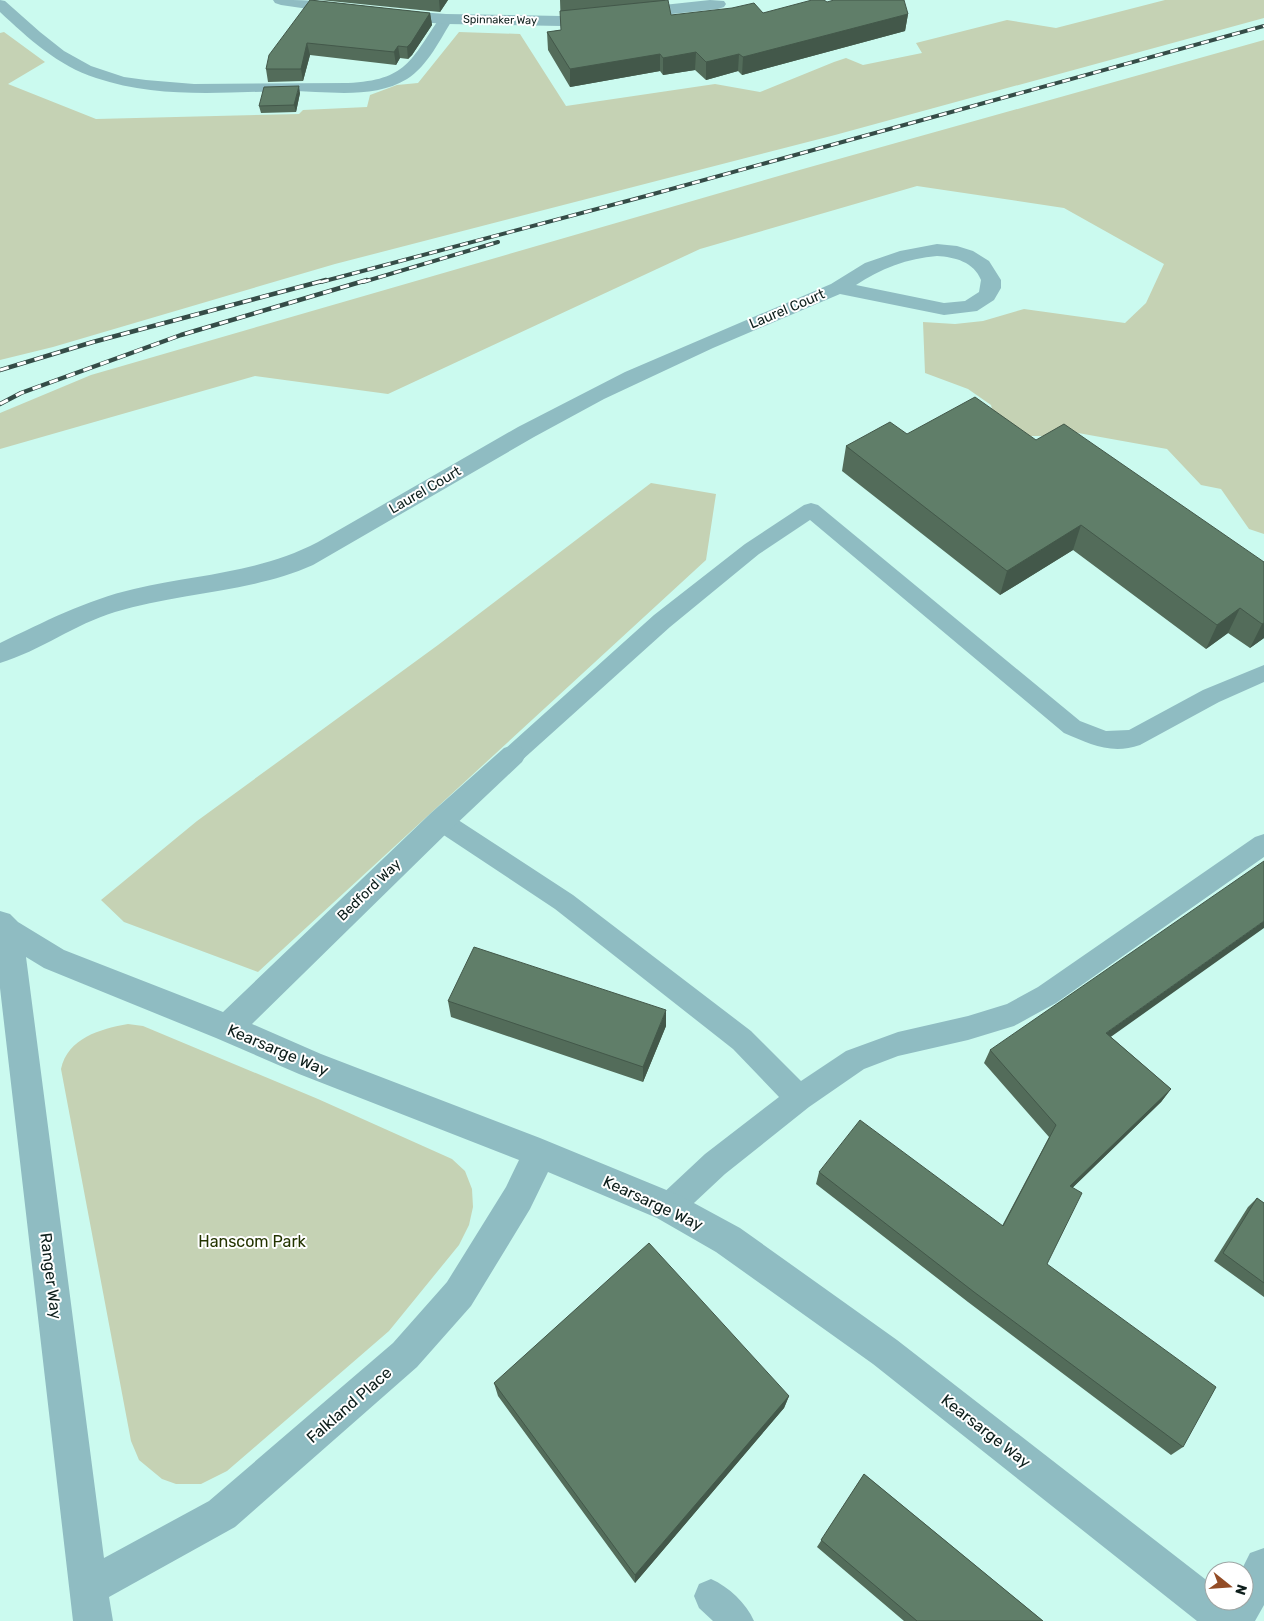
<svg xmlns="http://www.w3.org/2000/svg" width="1264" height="1621" viewBox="0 0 1264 1621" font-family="Rubik,sans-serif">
  <rect width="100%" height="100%" fill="#cbfaef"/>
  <path fill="#c5d2b4" d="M1165,0H1264V18L835,135L335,264L53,347L0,360V33L4,32L45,62L8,84L96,119L299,114L303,110L367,107L370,95L397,85L418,83L459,32L520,34L566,106L715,84L760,92L834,62L846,58L863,65L922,53L916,43L1007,20L1056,28Z
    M1264,40V534L1249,529L1221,489L1201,485L1167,449L1067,431L1046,436H1027L994,417L991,405L968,389L925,373L923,322L955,324L983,321L1024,309L1125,323L1146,303L1164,264L1064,208L917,186L700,249L388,394L255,376L0,449V413L91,375L803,169Z
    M651,483L716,494L706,560L258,972L124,922L101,900L197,821L438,645Z
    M128,1024L143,1026L318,1099L452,1159L465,1171L472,1189L473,1207L469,1225L459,1245L389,1331L227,1471L201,1484H176L162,1479L139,1460L131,1441L61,1069C68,1038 100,1029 128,1024Z"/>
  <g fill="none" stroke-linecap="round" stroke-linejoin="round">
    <path fill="#8fbcc2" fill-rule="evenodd" d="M0,0L5,1L40,32L64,51L91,66L124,77L146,80L194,84L348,83C407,80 410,61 441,16H451L453,19C440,39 428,66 407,79C373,100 326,91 288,91C224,92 158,99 96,78C58,66 28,38 0,12Z
      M811,503L818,505L1080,721L1106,731L1129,730L1203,690L1264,665V682L1219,702L1140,745C1111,755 1090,744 1064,733L810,520L759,554L670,627L521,761L513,764L505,761L501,755L505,749L654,615L745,544L804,505Z
      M441,811L449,814L573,895L751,1031L801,1081L846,1051L898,1032L968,1016L1007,1004L1038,987L1255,837L1264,834V857L1056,1003L1014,1026L968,1040L898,1056L864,1069L809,1107L725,1174L679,1217L669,1221L659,1217L655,1207L659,1197L705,1154L779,1097L733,1049L555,909L433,828L429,821L433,814Z
      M711,1579C729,1587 746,1603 754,1621H713L699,1608L694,1596L699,1584Z"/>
    <path fill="#8fbcc2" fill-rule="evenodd" d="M273,0C299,0 324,0 349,6L351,9L349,12L343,14L281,5L275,3Z
      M710,0L724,1L726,4L724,7L718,9L561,26L446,24L393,20L387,18L385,15L387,12L393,10L446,14L561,16Z
      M937,244L957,246L973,251L989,261L1001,280V288L994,300L977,311L944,315L840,294L713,348L604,399L534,437L313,565C250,593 180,592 115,612C75,624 40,651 0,663V643C44,622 86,600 134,589C198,574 259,573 318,542L518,427L625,372L831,284L865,263L900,251ZM937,256C955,257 974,262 981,280L979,292L965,301L944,303L856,285C880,269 908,258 937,256Z
      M513,745L522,748L526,755L522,762L451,829L252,1024L321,1054L540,1138L681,1196L740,1228L897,1340L1214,1586V1601H1244V1571H1241L1250,1553L1264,1548V1605L1255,1621H1197L873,1364L716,1252L657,1218L548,1172L530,1209L471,1306L417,1367L235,1527L109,1597L113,1621H73L0,988V911L10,914L18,922L64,950L223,1012L431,813L504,748ZM26,957L44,968L216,1038L299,1074L519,1160L506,1187L447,1282L393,1343L209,1501L104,1558Z"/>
    <g stroke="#354c47" stroke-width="4">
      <path id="rail-far1" d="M321,282L646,196L1264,26
        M363,282L498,242"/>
    </g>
    <g stroke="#354c47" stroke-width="4.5">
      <path id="rail" d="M0,370L93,342L326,280
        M0,404L21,393L181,335L367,280"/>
    </g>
    <use href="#rail-far1" stroke="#fff" stroke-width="2.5" stroke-dasharray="8" stroke-linecap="butt"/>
    <use href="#rail" stroke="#fff" stroke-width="3" stroke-dasharray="9" stroke-linecap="butt"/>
  </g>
  <path fill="#536c5a" d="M310,0L430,13L432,25L412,55L408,59L400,58L396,65L310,55L303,81L268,82L266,69Z
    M320,0H448L440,12Z
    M560,0H665L671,15L763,13L827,2L908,14L905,31L742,75L738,71L706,80L695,70L663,75L660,71L570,87L548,50L547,32L561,30Z
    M300,93L296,112L261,113L259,106Z
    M907,434L1036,440L1264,562V638L1250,648L1228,633L1206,649L1073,550L1000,595L842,471L846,446Z
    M448,1001L666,1026L643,1082L451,1017Z
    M1111,1037L1171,1089L1161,1102L1072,1188L1047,1264L1183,1447L1171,1455L968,1302L816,1184L819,1172L1002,1226L1049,1137L984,1063L990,1050Z
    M1257,1198L1264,1203V1297L1214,1261L1248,1207Z
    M494,1383L789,1396L784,1408L635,1583L498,1396Z
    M864,1474L1043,1621H904L817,1547Z"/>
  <path fill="#43584a" d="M439,0H448L440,12Z
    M430,13L432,25L412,55L408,59L407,47Z
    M908,14L905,31L742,75L743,57Z
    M307,43L310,55L303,81L301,69Z
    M398,46L400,58L396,65L394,52Z
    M696,52L695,70L663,75V58Z
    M660,54V71L570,87V69Z
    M739,54L738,71L706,80V62Z
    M299,86L300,93L296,112L294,105Z
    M1081,525L1073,550L1000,595L1007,571Z
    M1240,608L1228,633L1206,649L1217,625Z
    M1264,623V638L1250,648L1262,624Z
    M1264,921V928L1098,1046L1106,1033Z
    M666,1010V1026L643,1082V1067Z
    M1171,1089L1161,1102L1062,1198L1070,1186Z
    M789,1396L784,1408L635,1583V1575Z"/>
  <path fill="#607e69" stroke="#43584a" d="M310,0L430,13L411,43L407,47L398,46L394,52L307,43L301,69H266L269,55Z
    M668,0L671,15L732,8L754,3L763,13L812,0H824L827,2L834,0H904L908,14L743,57L739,54L706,62L696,52L663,58L660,54L570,69L547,32L561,30L560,11Z
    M299,86L294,105L259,106L264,87Z
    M975,397L1036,440L1064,424L1264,562V623L1262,624L1240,608L1217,625L1081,525L1007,571L846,446L890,422L907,434Z
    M1264,861V921L1106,1033L1171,1089L1070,1186L1082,1193L1047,1264L1216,1387L1183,1447L974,1292L819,1172L860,1120L1003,1226L1056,1125L990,1050Z
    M474,947L666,1010L643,1067L448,1001Z
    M1257,1198L1264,1203V1283L1223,1253Z
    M649,1243L789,1396L635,1575L494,1383Z
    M864,1474L1043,1621H917L821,1540Z"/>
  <g text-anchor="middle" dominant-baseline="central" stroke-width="4" stroke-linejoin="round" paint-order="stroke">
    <g font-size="11" fill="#0d1e1b" stroke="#fff">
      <text transform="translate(500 20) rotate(1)">Spinnaker Way</text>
    </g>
    <g font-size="14" fill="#0d1e1b" stroke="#fff">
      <text transform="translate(787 309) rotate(-23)">Laurel Court</text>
      <text transform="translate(425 490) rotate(-30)">Laurel Court</text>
      <text transform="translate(369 890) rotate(-44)">Bedford Way</text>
    </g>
    <g font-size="16" fill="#0d1e1b" stroke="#fff">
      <text transform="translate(278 1050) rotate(23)">Kearsarge Way</text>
      <text transform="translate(653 1203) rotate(25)">Kearsarge Way</text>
      <text transform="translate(51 1276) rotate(83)">Ranger Way</text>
      <text transform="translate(349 1405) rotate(-41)">Falkland Place</text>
      <text transform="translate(986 1431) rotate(38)">Kearsarge Way</text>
    </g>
    <g font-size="16" fill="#233400" stroke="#fff">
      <text x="252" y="1241">Hanscom Park</text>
    </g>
  </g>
  <g transform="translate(1229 1586) rotate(107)"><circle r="24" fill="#ffffff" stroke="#9ea5a4"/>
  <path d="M0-4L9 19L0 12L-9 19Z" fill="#934c26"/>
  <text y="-8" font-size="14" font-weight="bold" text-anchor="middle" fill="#0d1e1b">N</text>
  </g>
</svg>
